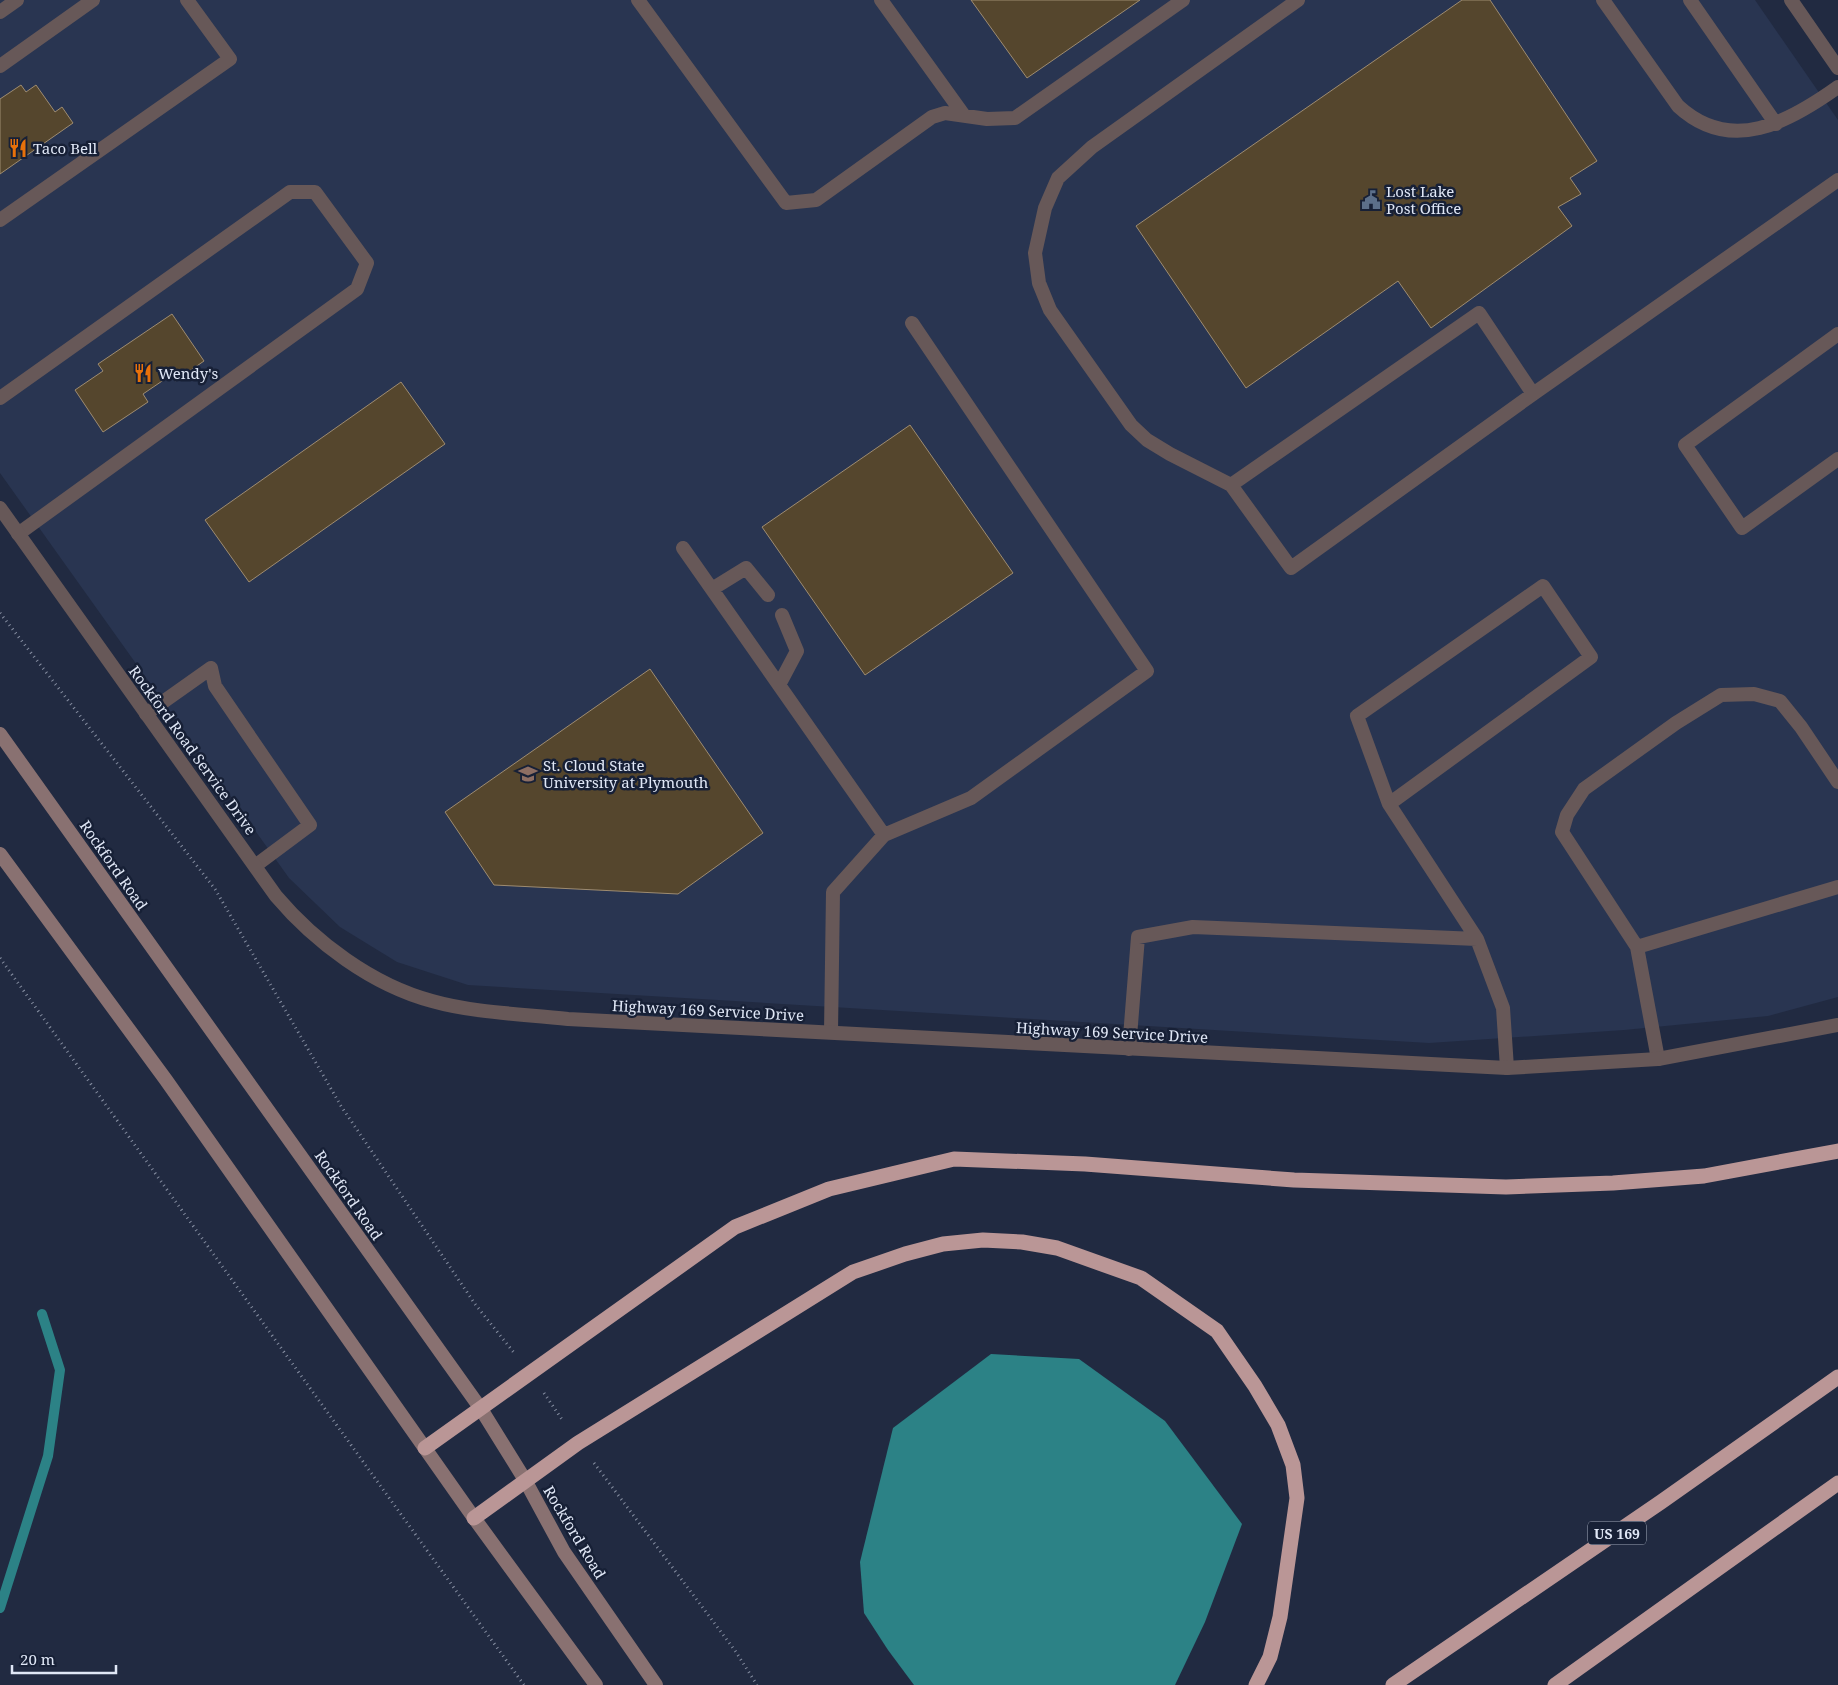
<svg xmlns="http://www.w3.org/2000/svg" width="1838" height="1685" viewBox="0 0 1838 1685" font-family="'Noto Serif',serif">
  <rect width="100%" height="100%" fill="#212a41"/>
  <path fill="#293551" d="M0,0H1755L1838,120V997L1768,1016L1624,1030L1429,1043L468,985L397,962L340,927L289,878L0,473Z"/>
  <path fill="#2c8286" d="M991,1354L1079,1359L1165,1421L1242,1524L1205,1622L1175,1685H914L888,1650L864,1613L860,1562L893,1428Z"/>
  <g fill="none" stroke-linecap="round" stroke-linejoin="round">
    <path stroke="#2c8286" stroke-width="10" d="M0,1608L48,1456L60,1370L42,1314"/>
  </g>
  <path fill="#55462d" stroke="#9e8c71" d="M971,0H1140L1027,78Z
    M1462,0H1490L1597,161L1570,178L1581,194L1558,207L1572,226L1431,328L1398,281L1246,388L1136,226Z
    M21,85L26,92L36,85L55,112L62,107L73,123L0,174V99Z
    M172,314L204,361L175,381L171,375L143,394L148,402L103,432L75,390L103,371L98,364Z
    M401,382L445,444L249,582L205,520Z
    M910,425L1013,573L865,675L762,527Z
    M650,669L763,833L678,894L494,885L445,812Z"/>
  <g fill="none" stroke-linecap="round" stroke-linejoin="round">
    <path stroke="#868ea1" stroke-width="3" stroke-dasharray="1 4" stroke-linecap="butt" d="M0,613L215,889L341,1106L475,1304L515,1354
      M0,958L524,1685
      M544,1393L563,1421
      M594,1463L736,1652L757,1685"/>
    <path stroke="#675858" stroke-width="14" d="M638,0L786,203L816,200L932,117L945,113L987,119L1015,118L1183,0
      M881,0L963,114
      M1298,0L1092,147L1058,178L1045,208L1035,253L1039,283L1050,310L1131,425L1147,440L1170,454L1231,485L1291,568L1533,394
      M1603,0L1678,106C1731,155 1789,122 1838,87
      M1690,0L1776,124
      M0,12L17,0
      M0,66L93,0
      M0,220L230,59L187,0
      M1838,334L1685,445L1742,528L1838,459
      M0,398L290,192H315L367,263L357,289L18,534
      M1231,485L1479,313L1533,394L1838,180
      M683,548L884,835L833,892L831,1032
      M712,589L746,568L768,595
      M779,685L797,651L782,615
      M146,714L211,668L215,686L310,825L255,866
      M884,835L971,798L1147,671L912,323
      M1477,939L1503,1008L1507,1068
      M1637,947L1838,887
      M1129,1049L1138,937L1193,927L1477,939L1389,804L1591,657L1543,586L1357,716L1389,804
      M1658,1059L1637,947L1562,832L1567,815L1584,789L1676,723L1721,695L1754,694L1780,701L1801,727L1838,782"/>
    <path stroke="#675858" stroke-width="14" d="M1791,0L1838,68
      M0,508L276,896C315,942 372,985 432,1001C474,1013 524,1014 568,1019L1507,1068L1658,1059L1838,1025"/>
    <path stroke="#897171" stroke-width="14" d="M0,734L481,1409L525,1480L564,1552L656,1685
      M0,854L166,1080L474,1518L596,1685"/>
    <path stroke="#ba9696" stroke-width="15" d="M425,1448L735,1227L829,1189L954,1159L1085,1164L1294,1180L1506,1187L1613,1183L1704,1176L1838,1151
      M474,1518L578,1443L853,1272L905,1254L943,1244L983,1240L1022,1242L1057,1248L1141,1278L1217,1331L1255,1386L1278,1425L1293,1465L1297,1498L1280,1617L1270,1657L1256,1685
      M1393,1685L1661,1502L1838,1377
      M1555,1685L1838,1483"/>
  </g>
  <defs>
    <g id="restaurant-bare" transform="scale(1.5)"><path d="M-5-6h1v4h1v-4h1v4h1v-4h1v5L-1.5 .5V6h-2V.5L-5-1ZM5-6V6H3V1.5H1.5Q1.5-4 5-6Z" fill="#e8710a" stroke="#172036" stroke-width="2.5" paint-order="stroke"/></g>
    <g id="civic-bare" transform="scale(1.5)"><path d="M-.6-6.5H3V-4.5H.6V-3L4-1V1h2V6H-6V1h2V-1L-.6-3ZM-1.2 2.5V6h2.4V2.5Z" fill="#5c6f8a" stroke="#172036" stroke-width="2.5" paint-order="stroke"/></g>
    <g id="university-bare" transform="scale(1.5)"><path d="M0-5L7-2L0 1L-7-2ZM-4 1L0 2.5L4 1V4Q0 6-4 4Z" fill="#8d6e63" stroke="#172036" stroke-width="2.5" paint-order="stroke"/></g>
  </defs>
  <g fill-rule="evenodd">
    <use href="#restaurant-bare" x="18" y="148"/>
    <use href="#civic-bare" x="1371" y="200"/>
    <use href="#restaurant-bare" x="143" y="373"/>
    <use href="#university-bare" x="528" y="774"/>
  </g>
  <g text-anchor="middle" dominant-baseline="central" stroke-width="5" stroke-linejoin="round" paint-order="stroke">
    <rect fill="#172036" stroke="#a4abbc" stroke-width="1" x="1588" y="1521.5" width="58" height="23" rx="4"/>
    <g font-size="14" font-weight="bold" fill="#e0e7f6">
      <text x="1617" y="1533">US 169</text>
    </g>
    <g font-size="15" fill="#e0e7f6" stroke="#172036" text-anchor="start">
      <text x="33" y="148">Taco Bell</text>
      <text x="1386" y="191">Lost Lake<tspan x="1386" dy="17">Post Office</tspan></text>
      <text x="158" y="373">Wendy's</text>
      <text x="543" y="765">St. Cloud State<tspan x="543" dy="17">University at Plymouth</tspan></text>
    </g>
    <g font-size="15" fill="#e0e7f6" stroke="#172036">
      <text transform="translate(193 750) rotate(54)">Rockford Road Service Drive</text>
      <text transform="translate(114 865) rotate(55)">Rockford Road</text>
      <text transform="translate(708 1010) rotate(3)">Highway 169 Service Drive</text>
      <text transform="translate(1112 1032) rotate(3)">Highway 169 Service Drive</text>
      <text transform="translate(349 1195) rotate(55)">Rockford Road</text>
      <text transform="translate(575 1532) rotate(59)">Rockford Road</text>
    </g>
  </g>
  <path d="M12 1665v8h104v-8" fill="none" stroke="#e0e7f6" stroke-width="2.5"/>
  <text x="20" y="1665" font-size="15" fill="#e0e7f6" stroke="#172036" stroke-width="4" paint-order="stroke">20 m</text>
</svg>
